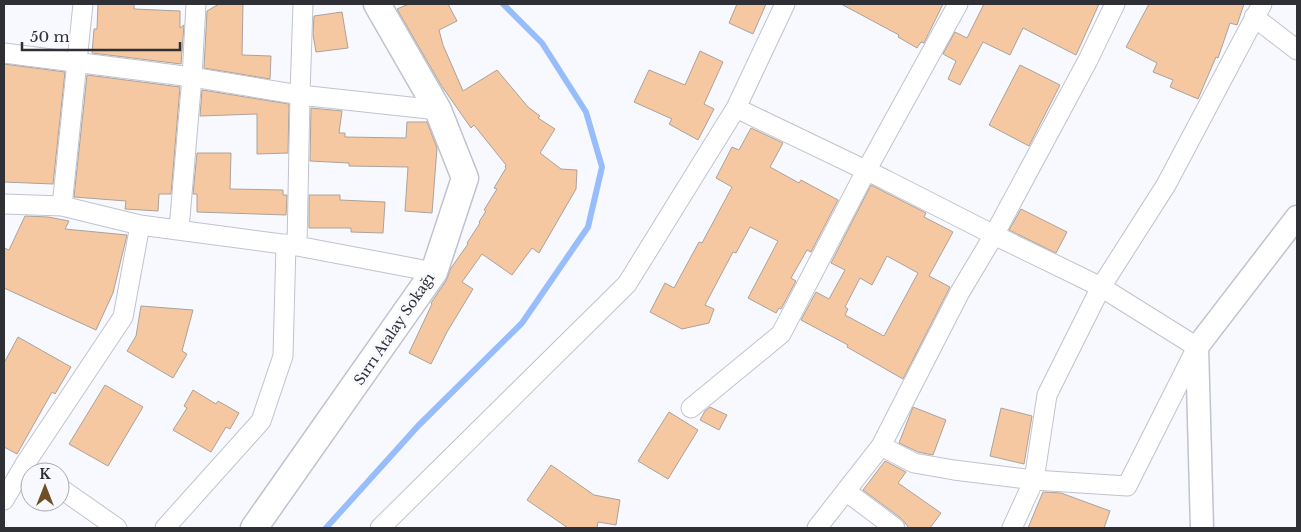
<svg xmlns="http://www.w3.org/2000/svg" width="1301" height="532" viewBox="0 0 1301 532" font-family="'Libre Baskerville',serif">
  <rect width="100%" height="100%" fill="#f8f9fe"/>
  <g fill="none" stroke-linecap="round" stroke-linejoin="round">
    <path stroke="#98bdfc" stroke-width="6" d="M326,528L418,426L522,323L588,227L602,167L586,112L542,43L503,4"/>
  </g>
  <path fill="#f6c8a1" stroke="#aba29a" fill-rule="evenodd" d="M98,4H134V9L180,11V28L184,25L181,64L92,53L94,29H97Z
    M219,4H243L242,55L271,56L270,79L204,68L207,11Z
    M409,4H448L457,21L439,30L443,45L463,91L497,70L528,107L540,116L538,118L555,129L540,153L561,169L577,170L576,189L539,253L532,248L512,275L482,254L462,282L473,289L447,332L431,364L409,353L432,304L431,303L446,281L451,268L468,244L467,243L480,223L479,222L486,211L484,210L497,189L494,188L506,168L505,167L506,165L474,125L471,128L441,85L397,9Z
    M737,4H766L753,34L729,23Z
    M841,4H943L924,43L921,42L917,48L898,37L899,35Z
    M984,4H1099L1076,55L1023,28L1010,55L983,42L960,85L948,79L956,61L943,54L955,32L967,38Z
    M1149,4H1244L1237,25L1230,23L1218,58L1216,57L1198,99L1170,87L1173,80L1153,72L1157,63L1126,47Z
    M342,12L348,48L316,52L313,34L314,16Z
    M700,51L723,62L704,104L714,109L698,140L669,124L672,119L634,102L649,70L685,85Z
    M4,64L65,72L53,184L4,182Z
    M1020,65L1060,85L1029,146L989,125Z
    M87,75L180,87L171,194H159L158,211L125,209L126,201L74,197Z
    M202,90L289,104L288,153L257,154V114L200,116Z
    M311,108L342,111L339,133H345V137L406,138L407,122H427L437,148L432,213L405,211L408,167L349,166V163L310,161Z
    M751,128L783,143L770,167L799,183L801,180L838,200L811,252L807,250L791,278L796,281L781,309L779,308L776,313L748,298L778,241L750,227L736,253L733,252L705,305L714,309L709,323L682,329L650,312L665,283L674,288L699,242L702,243L732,187L716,178L732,147L739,150Z
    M197,153H231L230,189L283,190V195H287L286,215L197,212V194H193Z
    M871,185L926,213L924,217L953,232L929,276L950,287L903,379L847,347L848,345L801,320L816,292L829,299L845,270L831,263ZM887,256L918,273L884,336L845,315L848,309L845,307L860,278L872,285Z
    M309,195H340V200L385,202L383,233L351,232V228H309Z
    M1021,209L1067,232L1056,253L1009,230Z
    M25,216L48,217L69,221L65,229L127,235L113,293L96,330L4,288V248L9,250Z
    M141,306L193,310L182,351L187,354L173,378L127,351L136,336Z
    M18,337L71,367L55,394L52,392L17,454L4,447V363Z
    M105,385L143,407L108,466L69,444Z
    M193,390L216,404L218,401L239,413L230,429L226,427L211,452L173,430L187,408L184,406Z
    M710,407L727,415L719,430L700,420L705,411Z
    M913,407L946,420L933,455L918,452L899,443Z
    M1001,408L1032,416L1024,464L990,456Z
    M669,412L698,430L668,479L638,461Z
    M885,461L906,472L898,483L941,513L930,528H909L902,519L863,490Z
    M551,465L594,495L620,500L616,525L598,522L597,528H568L527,500Z
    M1043,492L1061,493L1110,511L1104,528H1028Z"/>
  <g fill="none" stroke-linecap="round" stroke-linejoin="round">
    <g stroke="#c0c3ce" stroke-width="21">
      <path id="minor" d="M1254,17L1297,50
        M4,53L192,77L300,95L438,110
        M736,108L884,179L994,235L1101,287L1197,347L1127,486L1034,480L954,470L914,463L881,446L817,528
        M4,204L62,206L140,225L297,246L434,272
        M62,206L83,4
        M179,229L192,77L196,4
        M297,246L300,95L303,4
        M691,408L781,334L866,171L958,4
        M881,446L960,292L994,235L1088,60L1115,4
        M60,488L117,528
        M847,492L895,528
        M4,500L25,464L123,317L140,225
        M165,528L261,421L283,356L286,244
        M380,528L627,284L736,108L785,4
        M1012,528L1034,480L1047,395L1101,287L1166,185L1262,4"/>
    </g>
    <g stroke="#c0c3ce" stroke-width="25">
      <path id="tertiary" d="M1202,528L1197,347L1297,217"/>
    </g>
    <g stroke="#c0c3ce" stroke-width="29">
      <path id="secondary" d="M254,528L434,272L465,178L438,110L377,4"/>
    </g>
    <use href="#minor" stroke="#fff" stroke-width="19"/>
    <use href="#tertiary" stroke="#fff" stroke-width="22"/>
    <use href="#secondary" stroke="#fff" stroke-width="26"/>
  </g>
  <g text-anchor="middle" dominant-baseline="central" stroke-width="5" stroke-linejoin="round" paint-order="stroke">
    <g font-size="14" fill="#2f3035" stroke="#f8f9fe">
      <text transform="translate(394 329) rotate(-56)">Sırrı Atalay Sokağı</text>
    </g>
  </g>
  <rect width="1301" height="532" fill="none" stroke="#2f3035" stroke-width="10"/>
  <g transform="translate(45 487)"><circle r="24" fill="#f8f9fe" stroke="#a8a9ae"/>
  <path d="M0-4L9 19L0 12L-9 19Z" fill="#704e26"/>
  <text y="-8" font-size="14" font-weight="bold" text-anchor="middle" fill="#2f3035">K</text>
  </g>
  <path d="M22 42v8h158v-8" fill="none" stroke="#2f3035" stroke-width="2.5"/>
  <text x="30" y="42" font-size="15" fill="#2f3035" stroke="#f8f9fe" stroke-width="4" paint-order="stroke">50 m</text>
</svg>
